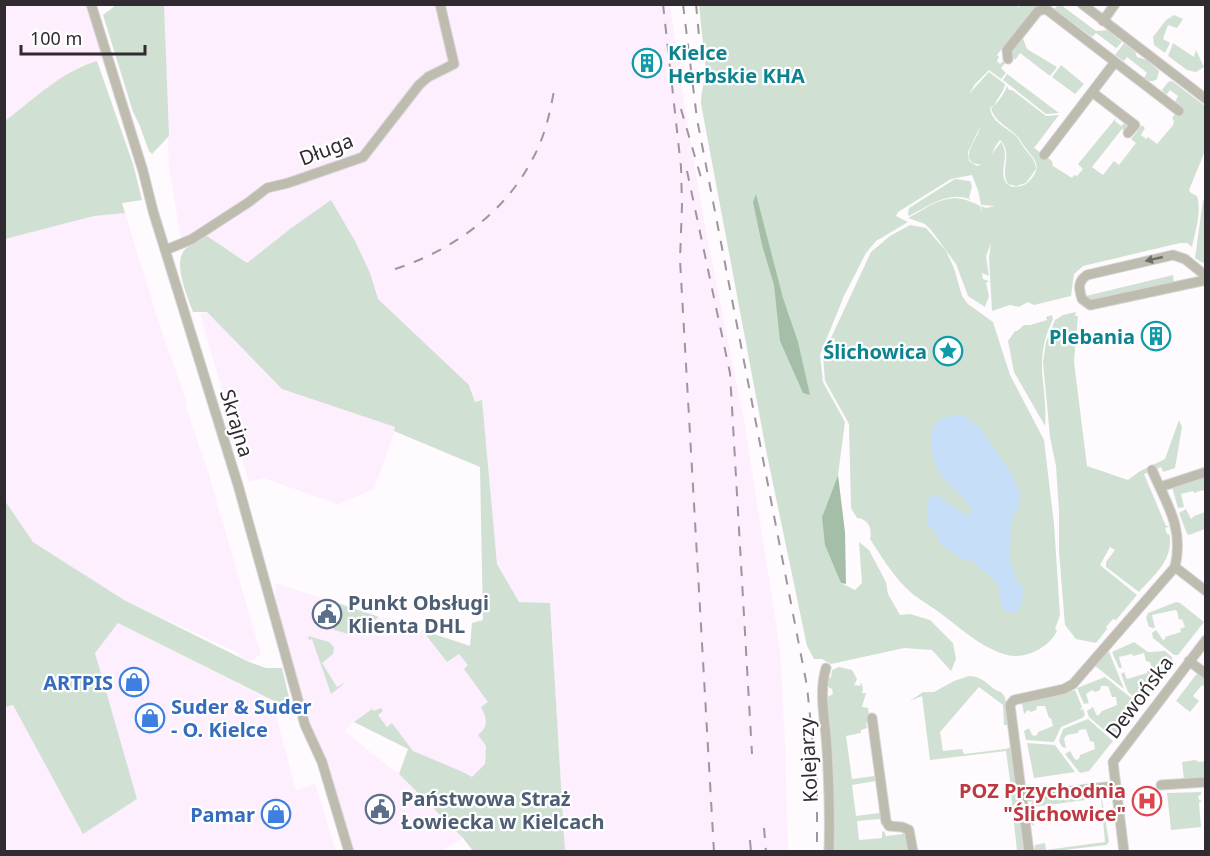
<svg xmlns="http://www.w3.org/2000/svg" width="1210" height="856" viewBox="0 0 1210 856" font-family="'Noto Sans',sans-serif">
  <rect width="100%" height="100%" fill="#fefafe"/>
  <path fill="#fdeffd" d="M5,5H91L107,58L81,65L5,121Z
    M163,5H670L684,103L706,232L744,420L780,649L785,742L788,851H565L550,603L519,602L497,564L482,400L475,402L471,388L379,300L290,229L247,263L207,236L183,251L169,166Z
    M125,213L159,323L187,403L185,404L209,475L257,641L261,654L249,662L234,651L124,600L33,542L5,501L4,239L94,216Z
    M207,312L283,389L396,427L374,489L338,504L263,478L249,482L200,314Z
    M275,583L470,646L490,691L485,764L472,778L463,772L408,749L354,722L344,731L400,775L463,838L441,851H349L283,637L276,600Z
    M118,623L272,701L296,790L315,784L336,851L5,852V707L13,705L83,833L137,799L94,653Z"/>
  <path fill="#d0e1d3" d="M1018,4V8L1020,5H1036L997,55L999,57L997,61L1000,64L1003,61L1006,62L1001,68L1006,73L1001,79L989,70L975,84L969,94L989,72L1005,84C1004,92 997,98 994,106L990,107C991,122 1006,127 1016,136C1019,139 1021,144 1024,148C1030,156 1035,158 1036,169L1026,183L1016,186L1008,184C999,170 1014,154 1000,140C994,146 991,160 983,164C980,165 976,164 973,163C961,155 979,137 980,127L968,152L969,161L977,166L985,163L1001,142C1011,157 998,168 1006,183L1012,187C1021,187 1027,185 1032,178C1043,164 1032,157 1024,146C1021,142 1020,138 1016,135C1007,126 994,121 991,108C996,106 1006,91 1007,86L1009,90H1012L1046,116L1059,115L1034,148L1052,161L1053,166L1072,178L1074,175L1077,176L1083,169L1078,164L1116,118L1115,121L1121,126L1126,122L1128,126L1127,132L1122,129L1092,167L1103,175L1114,161L1119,165L1136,143L1131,139L1142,125L1145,128L1141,135L1146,139L1148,137L1157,144L1173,125L1174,121L1172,118L1181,107L1175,102L1178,96L1170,90L1166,95L1162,90L1168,82L1172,81L1205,106V151L1189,190L1191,193L1197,196C1202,213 1195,231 1192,247L1187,243H1180L1083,266L1074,274L1071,296L1034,305L1028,302L1019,307L1010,305L992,311L989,258L991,243L986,256L989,276L982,273L983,279L989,281L986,283L989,296L985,307L968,296L956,264L931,230L925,224L908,218C936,203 949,189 980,206L982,212L981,206L986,208L995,206L981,205L978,190L972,175L951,179L898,212L896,216L908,222L876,241L866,253L844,296L820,355L823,382L845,422L838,475L822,517L841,583L855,590L862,583L859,542L869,550L886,582L888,594L900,615L910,614L930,620L953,643L956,659L951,671L932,650L904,648L831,664L822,659H814L807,646L767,455L701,104C701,92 704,83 706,72L699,5Z
    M116,5H164L169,136L152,154L149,151L139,124L133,112L103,15Z
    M1058,5H1061L1096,31L1108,30L1122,42L1112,53L1116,48L1096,33L1092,37L1054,9Z
    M1174,15L1183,19L1177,28L1168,25L1163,39L1170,43L1165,53L1154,45L1153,37L1166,20Z
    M1022,36L1027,49L1057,67L1050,76L1020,53L1015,60L1011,55V51Z
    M1124,43L1135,51L1137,57L1147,60L1159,71L1157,79C1152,83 1148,81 1144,78L1147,73L1127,57L1124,61L1115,55Z
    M1173,43L1194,57L1196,50L1204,67L1196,72L1187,70L1168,56Z
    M97,61L133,164L142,200L122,203L125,213L94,216L5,239V121C33,100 62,71 97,61Z
    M1061,65L1084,84L1075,94L1052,77Z
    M1007,74L1059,113L1046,114L1003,80Z
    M955,179L970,181L972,186L969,198L971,200C949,190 929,206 909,216L908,214L909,208Z
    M331,200L355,241L370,273L378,299L469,385L475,402L482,400L497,564L519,602L550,603L565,851H473L463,838L399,774L408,749L354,722L372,709L374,711L381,708L383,711L378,715L387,727L392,723L413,751L463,772L472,777L485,764L486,746L478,735C489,726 487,719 481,707L488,702L464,669L468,665L459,654L447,662L422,630L470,646L472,623L483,620L480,467L394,431L395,427L282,389L207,312H193C188,298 174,266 183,252C188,245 200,240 207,236L247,263L290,229Z
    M1203,200L1206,203V263H1203L1195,258Z
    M910,225L926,228L946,251L954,268L962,296L968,304L993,322L1010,375L1044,440L1054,524L1060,615L1055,629L1057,630C1051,647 1024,660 1007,655C981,648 958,626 936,610C926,603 915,597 906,588C892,574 881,556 870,539C872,529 869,519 857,518L851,508L849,424L825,381L823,355L871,252L890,236Z
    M1173,275L1174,283L1092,301L1086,296Z
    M1076,312L1075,316H1078L1074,362L1087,466L1128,480L1140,471L1165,459L1179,420L1182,427L1175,468L1163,472L1161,467L1144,474L1166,526H1171L1165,528L1167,534H1169L1170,537C1172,562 1153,576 1139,592L1106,567V562L1115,550L1110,547L1100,565L1137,595L1116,620L1113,619L1106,627L1107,629L1096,643L1076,639L1065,625L1059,552V511L1056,466L1050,437L1043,362L1046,342L1055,320L1063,315Z
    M1052,315L1053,319C1032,364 1048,382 1045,426L1014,372L1008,341L1015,331H1017L1024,325H1030L1047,320L1046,317Z
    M1205,477V492L1203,490L1194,493L1193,491L1181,494L1184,507L1178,508L1172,487Z
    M5,501L33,542L124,600L249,662L266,668H282L292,710L118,623L95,653L137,799L83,834L13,705L5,707Z
    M1186,509L1191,519L1194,516L1205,512V529L1189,535L1187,534L1179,513Z
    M329,600L379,617L355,634H349L334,630L333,622L336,610L327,607Z
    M1176,602L1180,603L1204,622L1178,655H1174L1153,638L1152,633L1156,630L1163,640L1165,639V637L1181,632L1180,629L1185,627L1182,619L1179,620L1177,611L1175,610L1152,615L1155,628H1153L1149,627L1146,618L1148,613Z
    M308,636L329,642L334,647L333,654L322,663L337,687L346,682L331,694L312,639L309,640Z
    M1134,642L1148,652L1165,651L1172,657L1173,662L1141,703L1128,692L1121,674L1124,672L1127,679L1147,673V671L1152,669L1150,662L1146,661L1144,653L1133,656L1132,654L1119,657L1122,668H1119L1112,652Z
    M1108,649L1124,689L1094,665Z
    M839,667L852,670L857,679L853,688L855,685L860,686L861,682L863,688L862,693H866L862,707L868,708L870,723H866L867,728L861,730V733L846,736L852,779L874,776V770L876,781L852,785L856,816L879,813L880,807L883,823L881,825L880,819L857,821L859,840L882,838V832L884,831L886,836L903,834V830L910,851H833L830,731L826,698L833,694L832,689L827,686L828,676L831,678L832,670Z
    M1198,672L1205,677V686L1202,685L1193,696L1199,701L1190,712L1176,701Z
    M969,676C987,677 989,689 1001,692L1005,697L1009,725H1004L1003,705L979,687L940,732L943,751L962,749L964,754L1006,749L1010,747L1017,787L1011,788L1006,751L930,760L922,696L910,701L923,692H934L954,681Z
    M1105,677L1140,705L1114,739L1089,717L1087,711L1093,707L1096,714L1098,716L1102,711L1117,705L1116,697H1112L1108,686H1101L1100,690L1095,692L1092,690L1086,694L1089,703L1084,704L1077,688Z
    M1075,690L1082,707L1080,710L1083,709L1085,715L1082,718L1061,727L1054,742L1026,740L1024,731L1029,728L1032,735L1035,736L1037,735L1038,732L1053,726L1051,718H1049L1045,706H1037L1036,710L1031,712L1028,710L1024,714L1022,703Z
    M1088,719L1113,741L1089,771L1080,773L1065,754L1070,751L1074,758L1076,760L1079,759L1080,755L1095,749L1094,742L1090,741L1086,729L1079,730L1078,733L1067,735L1064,738L1066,748L1062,747L1059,741L1063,729Z
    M1027,743L1055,745L1075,772L1034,778Z
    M1195,760L1199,762L1205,761V778L1184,780L1182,762Z
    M1201,792V795L1198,796L1199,800L1202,801L1199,803L1201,827L1171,830L1167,793Z
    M1017,793L1024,849L1022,851H1017L1011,795Z
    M1101,793L1109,842L1106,845L1056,851H1034L1035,845L1045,843L1046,850L1105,842L1101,798L1032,807L1034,826L1031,824L1029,807L1033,801Z"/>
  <path fill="#a4bea8" d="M756,194L783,298L798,342L810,395L803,393L780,341L774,285L762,245L753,202Z
    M838,475L845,532L846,584L841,583L825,545L822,517Z"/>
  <path fill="#c6def7" d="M964,416L979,426L1013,476L1019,491L1020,506L1011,520L1010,561L1017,581L1023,589L1022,603L1019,611L1013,613L1002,610L999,588L993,578L971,561L960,558L940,544L936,534L927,524L928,502L932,495L936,494L963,514L969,515L972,510C965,496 950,489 941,475C932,463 924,428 941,419C947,415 957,416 964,416Z"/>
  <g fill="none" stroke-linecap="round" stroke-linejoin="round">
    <g stroke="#d9d5d9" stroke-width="11">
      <path id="minor" d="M91,4L143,171L153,211L238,485L305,725L322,762L349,852
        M1082,4L1206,99
        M1103,21L1115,4
        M1008,59L1007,50L1038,11L1046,9L1179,111
        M1092,92L1135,125L1128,133
        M1044,155L1115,62
        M166,250L192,239L249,202L267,188L288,183L363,157L419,85L428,77L454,64L440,4
        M1206,276L1185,259L1173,255L1087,275C1077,282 1079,289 1082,299L1090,305L1206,280
        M1160,487L1206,472
        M1175,567L1206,591
        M1189,661L1206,674
        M826,668C818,694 826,723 827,750C829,784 830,818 829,852
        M872,718L886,821L889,826L902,827L909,830L913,852
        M1161,785L1206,782
        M1021,797L1115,786
        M1029,852L1010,705L1014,700L1064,689L1073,684L1175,567C1184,527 1167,505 1152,470
        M1124,852L1113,762L1206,640"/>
    </g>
    <use href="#minor" stroke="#bebcae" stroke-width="9"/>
    <path stroke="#9c979d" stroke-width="2" stroke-dasharray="10 10" stroke-linecap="butt" d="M663,4L681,167L682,205L680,260L714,852
      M683,4L697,119L807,686L817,785V852
      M696,4L699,36
      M681,109L702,181
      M687,171L730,373L752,754
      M395,269C451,251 504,214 532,160C544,139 550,114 554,90
      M764,828L766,852
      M750,840L751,852"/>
  </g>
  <defs><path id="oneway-solid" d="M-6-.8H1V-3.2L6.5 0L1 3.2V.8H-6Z" transform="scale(1.5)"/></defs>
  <use fill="#706c69" href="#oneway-solid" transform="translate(1154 259) rotate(167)"/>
  <defs>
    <g id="building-ring" transform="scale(1.5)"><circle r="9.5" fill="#fff" stroke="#0f9aa8" stroke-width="1.5"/><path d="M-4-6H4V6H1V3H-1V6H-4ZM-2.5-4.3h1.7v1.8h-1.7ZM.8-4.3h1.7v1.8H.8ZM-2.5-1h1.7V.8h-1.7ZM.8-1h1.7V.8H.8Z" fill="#0f9aa8"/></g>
    <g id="sight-ring" transform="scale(1.5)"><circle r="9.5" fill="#fff" stroke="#0f9aa8" stroke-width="1.5"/><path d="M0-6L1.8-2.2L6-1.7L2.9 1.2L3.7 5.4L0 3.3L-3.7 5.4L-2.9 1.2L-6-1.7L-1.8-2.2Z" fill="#0f9aa8"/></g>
    <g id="civic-ring" transform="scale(1.5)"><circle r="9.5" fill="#fff" stroke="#5c6f8a" stroke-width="1.5"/><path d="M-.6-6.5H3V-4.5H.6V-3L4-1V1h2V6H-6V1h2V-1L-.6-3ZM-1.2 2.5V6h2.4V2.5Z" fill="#5c6f8a"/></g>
    <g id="shop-ring" transform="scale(1.5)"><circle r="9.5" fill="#fff" stroke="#3f7fe0" stroke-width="1.5"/><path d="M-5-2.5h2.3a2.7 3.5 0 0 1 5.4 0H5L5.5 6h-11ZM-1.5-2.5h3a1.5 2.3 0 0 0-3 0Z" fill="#3f7fe0"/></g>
    <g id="hospital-ring" transform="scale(1.5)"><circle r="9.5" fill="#fff" stroke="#e0444e" stroke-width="1.5"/><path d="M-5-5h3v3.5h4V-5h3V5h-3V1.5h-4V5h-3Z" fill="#e0444e"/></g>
  </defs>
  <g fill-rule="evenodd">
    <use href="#building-ring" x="647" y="63"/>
    <use href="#building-ring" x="1156" y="336"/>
    <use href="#sight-ring" x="948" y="351"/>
    <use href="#civic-ring" x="327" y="614"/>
    <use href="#shop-ring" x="134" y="682"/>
    <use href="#shop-ring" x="150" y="718"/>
    <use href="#hospital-ring" x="1147" y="801"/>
    <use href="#civic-ring" x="380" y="809"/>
    <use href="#shop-ring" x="276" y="814"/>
  </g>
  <g text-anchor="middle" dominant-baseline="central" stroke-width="4.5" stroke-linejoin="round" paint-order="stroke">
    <g font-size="20" font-weight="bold" fill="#0d838f" stroke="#fff" text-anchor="end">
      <text x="668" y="52" text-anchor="start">Kielce<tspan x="668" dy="23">Herbskie KHA</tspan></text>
      <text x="1135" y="336">Plebania</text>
      <text x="927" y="351">Ślichowica</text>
    </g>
    <g font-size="20" fill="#302a31" stroke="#fff">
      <text transform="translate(326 149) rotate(-21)">Długa</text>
      <text transform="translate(237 423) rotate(73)">Skrajna</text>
      <text transform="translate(1139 697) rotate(-53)">Dewońska</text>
      <text transform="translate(808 760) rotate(-93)">Kolejarzy</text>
    </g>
    <g font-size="20" font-weight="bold" fill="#4e5e75" stroke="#fff" text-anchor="start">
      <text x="348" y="602">Punkt Obsługi<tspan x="348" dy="23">Klienta DHL</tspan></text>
      <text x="401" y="798">Państwowa Straż<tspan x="401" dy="23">Łowiecka w Kielcach</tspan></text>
    </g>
    <g font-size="20" font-weight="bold" fill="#366cbe" stroke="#fff" text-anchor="end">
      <text x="113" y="682">ARTPIS</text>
      <text x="171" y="706" text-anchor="start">Suder &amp; Suder<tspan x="171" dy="23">- O. Kielce</tspan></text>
      <text x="255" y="814">Pamar</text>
    </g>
    <g font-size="20" font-weight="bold" fill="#be3a42" stroke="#fff" text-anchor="end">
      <text x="1126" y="790">POZ Przychodnia<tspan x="1126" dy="23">"Ślichowice"</tspan></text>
    </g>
  </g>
  <rect width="1210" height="856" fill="none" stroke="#302a31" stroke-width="12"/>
  <path d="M21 45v9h124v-9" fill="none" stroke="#302a31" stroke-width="3"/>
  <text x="30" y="45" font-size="18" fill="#302a31" stroke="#ffffff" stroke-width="4.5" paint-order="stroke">100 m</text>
</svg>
